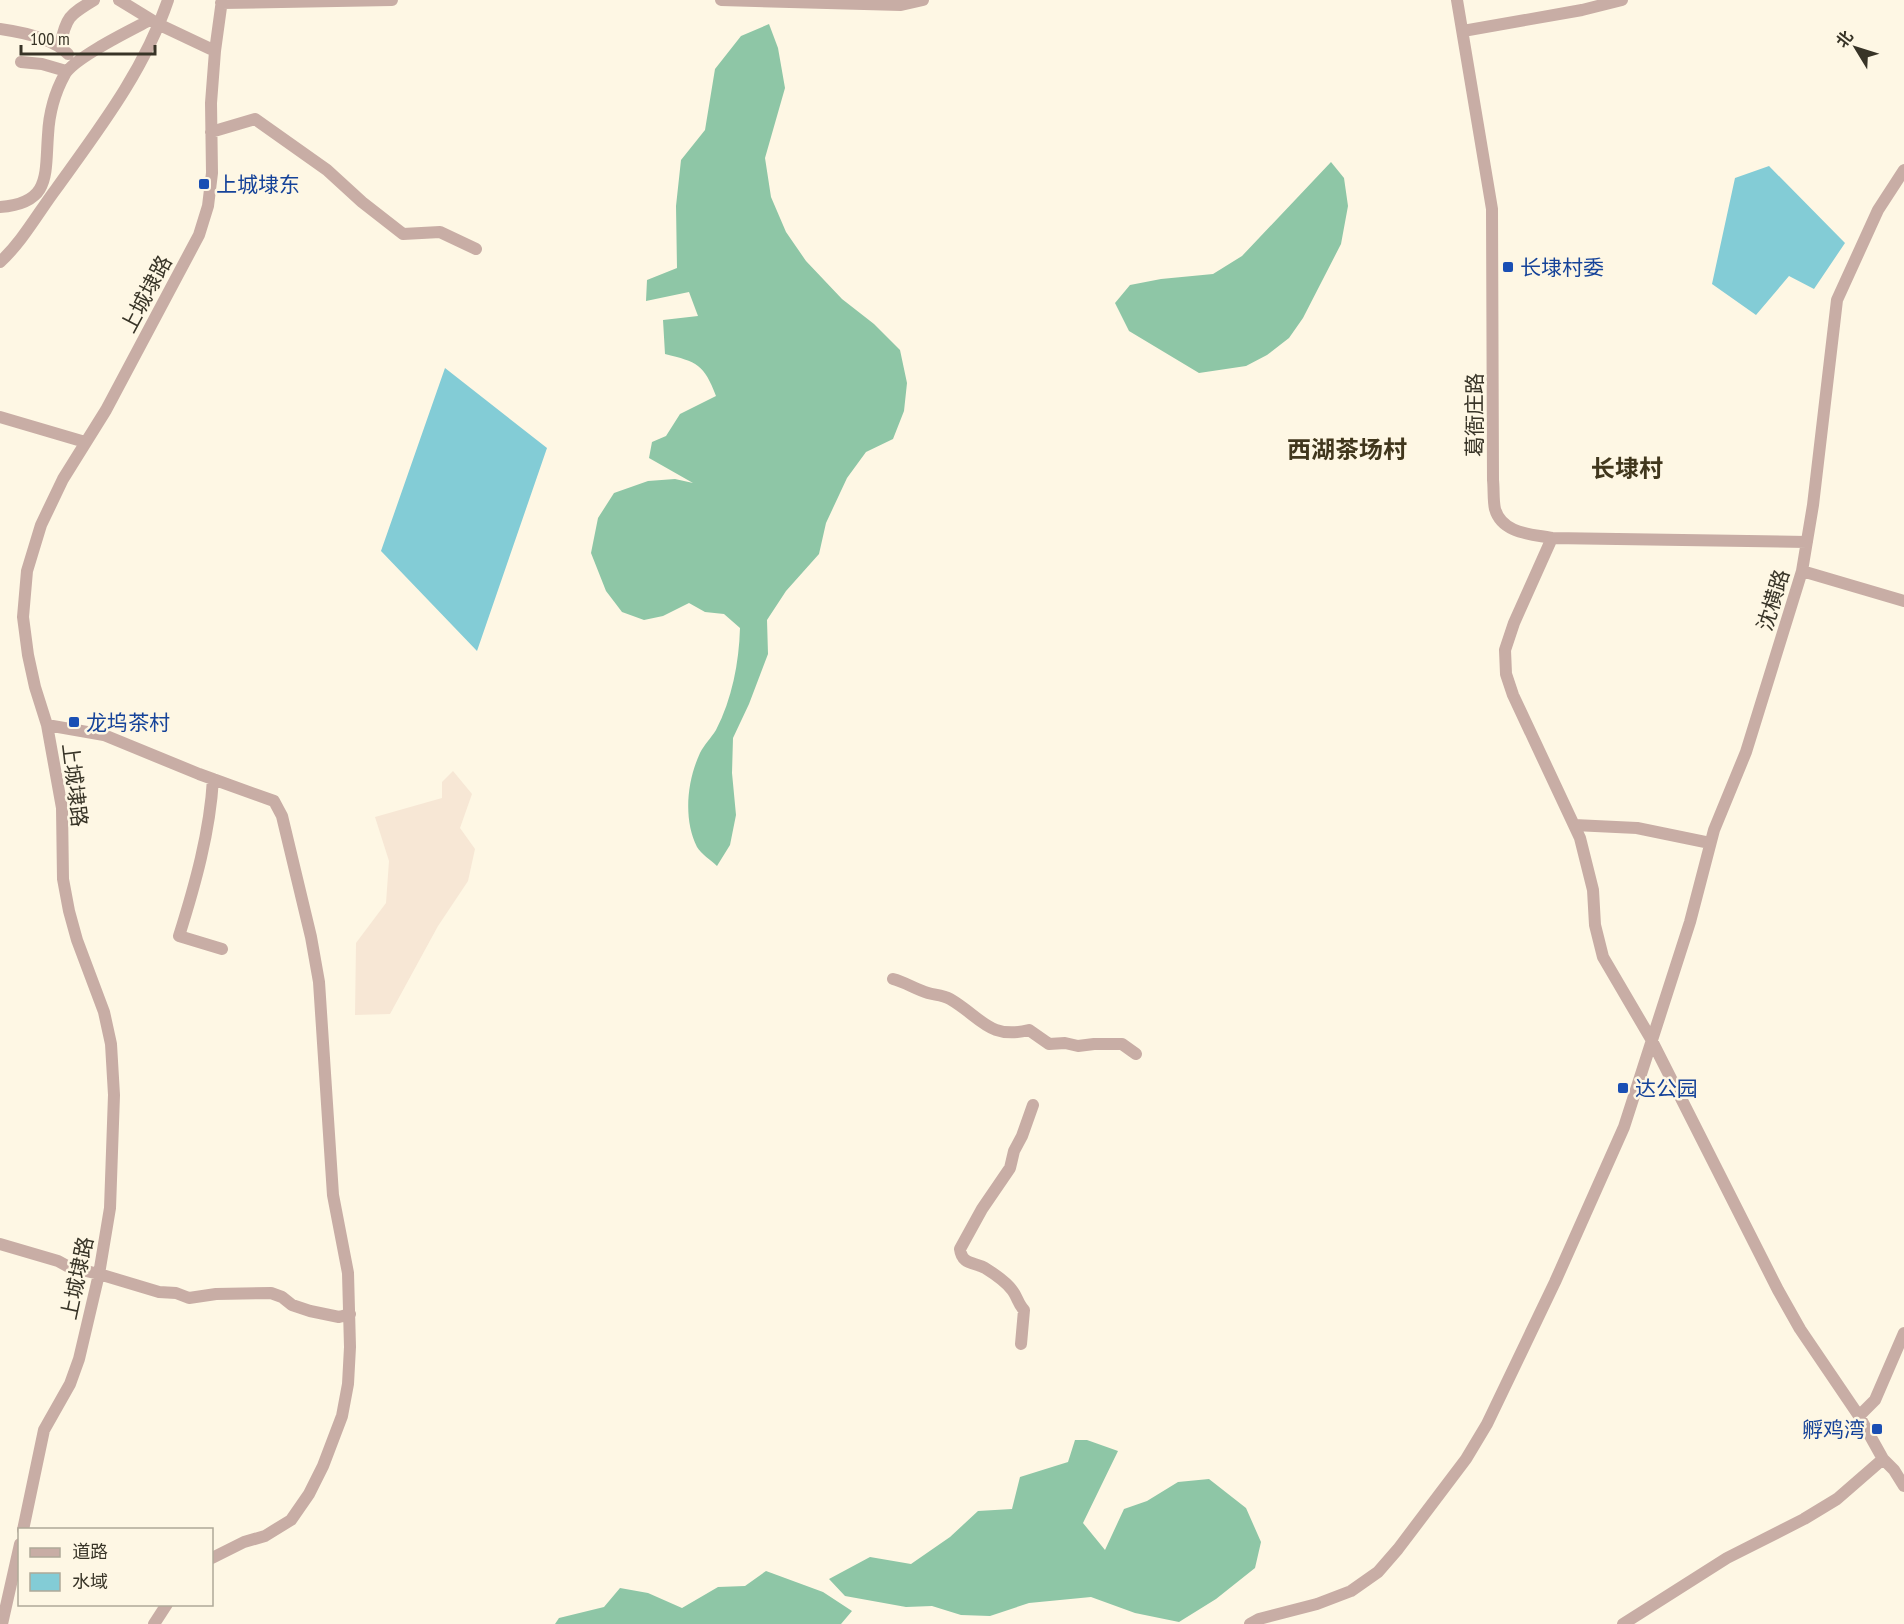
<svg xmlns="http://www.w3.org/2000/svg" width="1904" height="1624" viewBox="0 0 1904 1624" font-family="'PT Sans Narrow','Noto Sans SC',sans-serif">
  <rect width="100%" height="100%" fill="#fef7e4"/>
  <path fill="#f7e7d5" d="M453,771L472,794L460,828L475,849L468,881L438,926L390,1014L355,1015L356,943L386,903L389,861L375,817L442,798V782Z"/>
  <path fill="#8ec6a6" d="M769,24L778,48L785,88L765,158L771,197L786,232L806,261L842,299L874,324L900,350L907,383L904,411L893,439L866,452L847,478L826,523L819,554L786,591L767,620L768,654L749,704L733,738L732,773L736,815L730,845L717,866C711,860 701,854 697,847C683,819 687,781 700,753C704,745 711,738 716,730C732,699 739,663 740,628L724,614L705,612L689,603L663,616L644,620L622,612L606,591L591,553L598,518L614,493L648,481L675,479L693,483L649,458L652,442L666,436L680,414L716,396C704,364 697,362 665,354L663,320L698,316L689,292L646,301L647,280L677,268L676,206L681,160L705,130L715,69L741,36Z
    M1331,162L1344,178L1348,206L1341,244L1303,318L1289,338L1267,355L1246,366L1199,373L1129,331L1115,303L1130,285L1161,279L1213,274L1242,256Z
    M1075,1440H1087L1118,1451L1083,1523L1105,1550L1124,1509L1147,1501L1178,1482L1209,1479L1246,1508L1261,1542L1255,1568L1216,1599L1179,1622L1135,1613L1091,1597L1029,1603L990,1616L961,1615L932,1606L906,1607L845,1596L829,1579L870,1557L911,1564L950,1537L978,1511L1012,1509L1020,1477L1068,1462Z
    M766,1571L823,1592L852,1611L841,1624H555L559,1618L604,1607L620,1588L648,1593L682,1608L718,1587L745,1586Z"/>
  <path fill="#83ccd6" d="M1769,166L1845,243L1814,289L1789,276L1756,315L1712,284L1735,178Z
    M445,368L547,448L477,651L381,551Z"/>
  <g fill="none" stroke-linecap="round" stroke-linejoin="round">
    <path stroke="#c8ada5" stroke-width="12" d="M119,0L160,25L215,51
      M721,0L901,5L923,0
      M1457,0L1492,209L1493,480C1494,489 1493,500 1495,509C1502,534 1532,534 1552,538L1807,542
      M221,3L392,0
      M0,29C21,32 54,39 68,54
      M1463,31L1582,10L1622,0
      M60,46C66,17 69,15 94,0
      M21,62L42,64L66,71
      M211,132L255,119L327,170L362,202L403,234L440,232L476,249
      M0,207C51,203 45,175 48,135C49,114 55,92 65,74C75,57 131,30 150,20
      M0,262C22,242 38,213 56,189C99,129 144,71 168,0
      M0,417L85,442
      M1552,538L1514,623L1505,650L1506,674L1513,695L1580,838L1593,890L1595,925L1603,957L1651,1039L1778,1290L1800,1329L1859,1416L1883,1459L1894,1470L1904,1486
      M1802,571L1904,601
      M47,725L104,735L199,774L274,801L282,816L311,937L319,982L333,1195L348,1273L350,1347L348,1384L342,1416L323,1466L309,1494L291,1520L265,1536L244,1542L212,1558
      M213,779C210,832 195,885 179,936L222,949
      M1574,825L1637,828L1710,843
      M893,979C905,982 915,989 928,993C935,995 943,995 950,999C981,1017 989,1040 1029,1030L1049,1044L1065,1043L1078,1046L1094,1044H1122L1136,1054
      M0,1244L58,1261L69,1267L99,1274L159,1292L176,1293L189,1298L216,1294L271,1293L282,1297L292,1305L310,1311L339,1317L350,1314
      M1021,1344L1024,1310C1018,1304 1017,1296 1012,1290C1006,1282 993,1273 985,1268C974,1262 962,1265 960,1249L982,1209L1010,1168L1014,1151L1022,1136L1033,1105
      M1859,1416L1875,1400L1904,1333
      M23,1530L44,1430L70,1384L79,1359L99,1274L110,1208L114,1095L111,1044L104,1012L77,940L69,911L63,879L62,808L47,725L35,687L28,655L23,617L27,571L41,525L63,479L106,410L199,235L208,206L212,173L211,103L215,51L222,0
      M2,1624L20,1544
      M154,1624L167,1604
      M1250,1624L1259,1619L1317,1604L1351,1591L1378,1572L1398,1549L1466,1459L1487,1424L1555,1282L1624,1127L1690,922L1714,830L1746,752L1802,571L1813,505L1837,300L1878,210L1904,170
      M1623,1624L1727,1558L1804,1519L1837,1499L1883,1459"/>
  </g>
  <g fill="#1a4fb4" stroke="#fef7e4" stroke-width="2">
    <rect x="198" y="178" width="12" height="12" rx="3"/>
    <rect x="1502" y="261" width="12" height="12" rx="3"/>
    <rect x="68" y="716" width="12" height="12" rx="3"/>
    <rect x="1617" y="1082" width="12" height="12" rx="3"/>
    <rect x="1871" y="1423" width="12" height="12" rx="3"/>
  </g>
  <g text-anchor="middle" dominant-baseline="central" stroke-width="5" stroke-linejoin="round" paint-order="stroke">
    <g font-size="21" fill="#164399" stroke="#fef7e4" text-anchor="start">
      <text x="216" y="184">上城埭东</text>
      <text x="1520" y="267">长埭村委</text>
      <text x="86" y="722">龙坞茶村</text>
      <text x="1635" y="1088">达公园</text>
      <text x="1865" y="1429" text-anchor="end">孵鸡湾</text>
    </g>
    <g font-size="21" fill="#383427" stroke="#fef7e4">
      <text transform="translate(146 294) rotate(-62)">上城埭路</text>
      <text transform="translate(1474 415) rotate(-90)">葛衙庄路</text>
      <text transform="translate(1773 600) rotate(-73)">沈横路</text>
      <text transform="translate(75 785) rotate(83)">上城埭路</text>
      <text transform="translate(77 1278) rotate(-78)">上城埭路</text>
    </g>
    <g font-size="24" font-weight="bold" fill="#41371d" stroke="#fef7e4">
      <text x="1347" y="449">西湖茶场村</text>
      <text x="1627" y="468">长埭村</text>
    </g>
  </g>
  <rect x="18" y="1528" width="195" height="78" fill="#fef7e4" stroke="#afa998" stroke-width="1.5"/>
  <rect x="30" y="1548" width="30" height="9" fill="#c8ada5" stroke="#afa998" stroke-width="1.5"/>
  <text x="72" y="1558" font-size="18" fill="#383427">道路</text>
  <rect x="30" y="1573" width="30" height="18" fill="#83ccd6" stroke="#afa998" stroke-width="1.5"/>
  <text x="72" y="1588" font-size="18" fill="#383427">水域</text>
  <g transform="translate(1856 48) rotate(308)" stroke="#fef7e4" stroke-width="4.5" paint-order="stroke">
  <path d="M0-4.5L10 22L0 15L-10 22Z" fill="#383427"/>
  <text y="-9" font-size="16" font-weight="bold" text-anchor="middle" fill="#383427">北</text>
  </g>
  <path d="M21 45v9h134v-9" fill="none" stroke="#383427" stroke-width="3"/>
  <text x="30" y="45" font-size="18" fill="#383427" stroke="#fef7e4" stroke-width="4.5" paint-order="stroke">100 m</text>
</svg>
